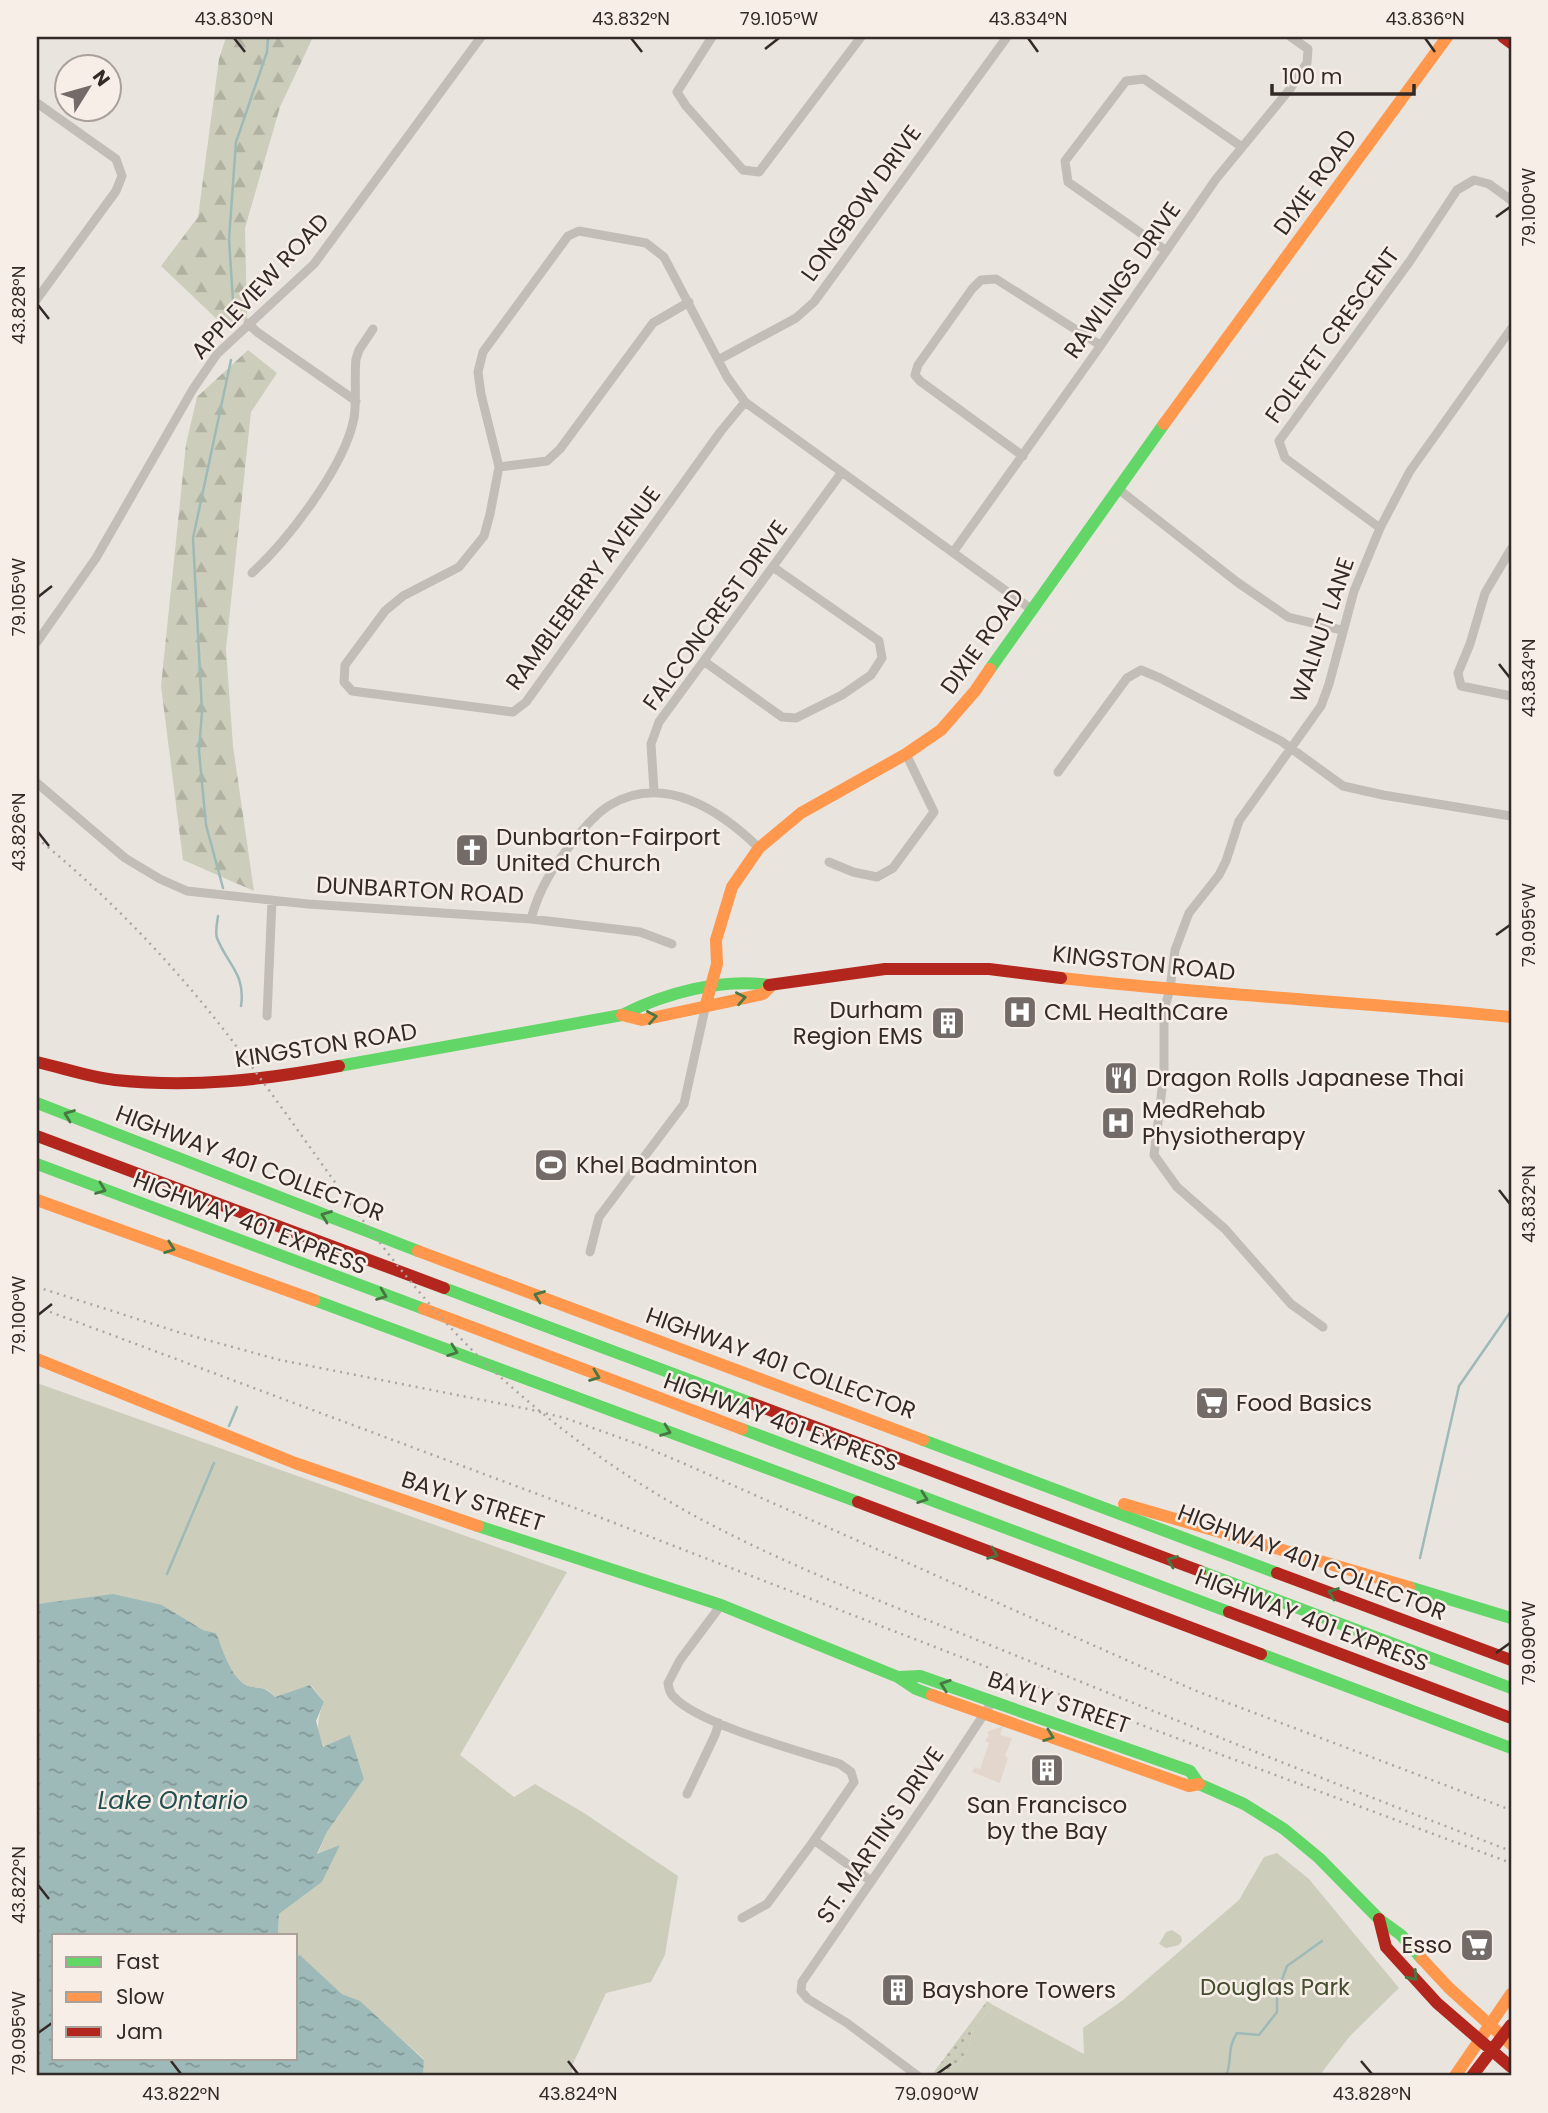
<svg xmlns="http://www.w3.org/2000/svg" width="1548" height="2113" viewBox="0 0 1548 2113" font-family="Poppins,sans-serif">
  <defs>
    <pattern id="grass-dots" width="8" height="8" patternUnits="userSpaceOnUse" patternTransform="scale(1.75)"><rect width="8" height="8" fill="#cccebb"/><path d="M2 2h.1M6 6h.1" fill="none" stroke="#b0b1a1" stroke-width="1.8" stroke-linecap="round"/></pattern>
    <pattern id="forest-firs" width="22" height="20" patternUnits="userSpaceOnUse" patternTransform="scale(1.75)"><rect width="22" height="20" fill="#cccebb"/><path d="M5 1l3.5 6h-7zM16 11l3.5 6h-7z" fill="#b0b1a1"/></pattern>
    <pattern id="water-ripples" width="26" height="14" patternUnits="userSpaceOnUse" patternTransform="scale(1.75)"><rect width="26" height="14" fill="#9ebab8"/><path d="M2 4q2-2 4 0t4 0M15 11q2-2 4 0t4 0" fill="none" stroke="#819796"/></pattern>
  </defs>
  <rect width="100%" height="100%" fill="#eae4df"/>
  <path fill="url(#grass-dots)" d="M987,2001L993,2005L972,2031L968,2050L960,2062L943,2073L944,2076H936L934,2072Z"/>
  <path fill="url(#forest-firs)" d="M226,37H313L280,107L245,228L247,319L224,326L161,266L198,217L219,59Z
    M248,350L277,373L251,412L226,649L233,746L254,891L183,860L161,686L186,444L197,397Z"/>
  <path fill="#cccebb" d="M37,1383L567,1572L460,1755L514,1797L535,1784L584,1813L678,1876L665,1955L651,1982L606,1993L572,2066V2076H423L424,2059L360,2002L342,1994L300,1955L296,1956V1936H278L279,1914L322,1882L339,1846L317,1856L327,1832L364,1779C332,1755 306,1746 324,1702L311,1685L275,1697C262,1682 256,1691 244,1684C229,1673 223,1649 216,1633L203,1630L162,1605L71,1601L37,1604Z
    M1277,1853L1309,1879L1399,1988L1350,2036L1319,2076H944L943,2073L960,2062L968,2050L972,2031L993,2005L1084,2054L1083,2028L1123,2000L1239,1900L1264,1857Z
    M1172,1930L1181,1936L1182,1941L1179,1945L1166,1948L1159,1944L1166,1932Z"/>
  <path fill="#e3d7cd" d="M1003,1726L1000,1735L1012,1738L1005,1756L1008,1758L1000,1783L972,1772L975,1767L980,1769L989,1743L985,1741L989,1735L987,1732Z"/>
  <path fill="url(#water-ripples)" d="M113,1594L162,1605L203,1630L216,1633C223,1649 229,1673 244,1684C256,1691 261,1682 275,1697L310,1685L324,1702L316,1721L323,1747L350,1735L364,1779L327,1832L317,1854L340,1845L322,1882L279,1914L278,1936H54V2059H296V1956L300,1955L342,1994L360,2001L424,2060L423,2076H37V1639L39,1628L37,1624V1604Z"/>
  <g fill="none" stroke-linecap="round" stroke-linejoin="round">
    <path stroke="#9ebab8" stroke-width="2.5" d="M234,316L229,240L236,142L267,52L268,37
      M223,888L206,825L199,751L202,711L193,538L231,360
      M218,916C217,923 215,932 217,938C227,964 246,974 241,1006
      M229,1426L237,1407
      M1420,1558L1459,1386L1511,1311
      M167,1574L214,1463
      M1226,2076C1233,2059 1226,2050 1237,2033L1259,2035L1277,2012V1993L1287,1966L1322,1941"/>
    <path stroke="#c3bdb8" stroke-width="9" d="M712,37L677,92L686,106L743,170L759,172L861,37
      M37,103L116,159L122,176L116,191L37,299
      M1165,250L1068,182L1065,161L1126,81L1144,79L1242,147
      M248,323L257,332L356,401
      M718,360L796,318L814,302L1007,37
      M745,402L721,431L526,702L513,712L352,691L344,682L345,665L385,611L403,596L459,567L484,536L490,514L499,467L481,394L478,372L483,352L568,236L579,231L646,243L664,257L727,377L745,402L1031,609
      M1023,456L920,381L915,375L918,365L972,289L981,280L996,279L1100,345
      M499,467L547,461L560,449L653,323L689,302
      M1117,488L1237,582L1288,617L1342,630
      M1380,528L1285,458L1279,441L1410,261L1457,190L1474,180L1489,184L1511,200
      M1511,549L1485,593L1470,644L1458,673L1461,686L1511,696
      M954,551L1094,355L1216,179L1290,89L1307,63L1308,49L1291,37
      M252,573C288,540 345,466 354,418C357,399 354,379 356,359L359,350L373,329
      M37,642L96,558L193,389L217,354L314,264L481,37
      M705,662L782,717L796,718L842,695L871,675L882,658L879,641L773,567
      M1058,772L1127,678L1141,670L1160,678L1281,741L1343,786L1383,795L1511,816
      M37,783L125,858L160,879L187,891L308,904L531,919L640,932L672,944
      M654,791L651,744L659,722L842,472
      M829,862L853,872L877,877L893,868L934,812L906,754
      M531,919C539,889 553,867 572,843C582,830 595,814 610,805C664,773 720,810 759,848
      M267,1016L272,900
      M590,1252L599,1217L684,1104L706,1004
      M1323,1327L1291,1304L1225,1229L1177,1187L1154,1155L1164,1073V1010L1170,989L1175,950L1189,913L1219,875L1226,861L1239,821L1321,706L1329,684L1354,591L1380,528L1410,471L1511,329
      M721,1605L680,1660L668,1683C669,1688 669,1693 674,1697C698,1724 802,1752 840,1764L851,1772L854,1782L810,1846L767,1904L742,1918
      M687,1794L715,1735L719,1723
      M814,1840L871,1881
      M918,2076L847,2023L808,1999L801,1991L802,1982L928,1799L992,1702"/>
    <path stroke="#63d668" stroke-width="12" d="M990,669L1164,424
      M339,1066L622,1015C665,993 721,978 769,985
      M37,1103L418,1251
      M37,1164L424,1309
      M444,1288L751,1403
      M314,1300L858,1502
      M742,1429L1229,1612
      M923,1440L1277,1573
      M478,1526L721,1605L898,1677L916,1689L932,1695
      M1200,1571L1511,1688
      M1409,1587L1511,1618
      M1261,1654L1511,1748
      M898,1677L920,1676L1190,1771L1199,1784L1244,1804L1284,1829L1319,1858L1379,1919L1401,1935L1422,1959"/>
    <path stroke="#ff974d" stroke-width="12" d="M1164,424L1447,37
      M1061,978C1211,995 1361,1002 1511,1017
      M706,1004L717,964L716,940L732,887L759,848L801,813L906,754L941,730L975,691L990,669
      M622,1015L642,1020L763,994L772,985
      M37,1200L314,1300
      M418,1251L923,1440
      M424,1309L742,1429
      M37,1359L295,1463L478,1526
      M1124,1504L1409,1587
      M932,1695L1189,1786L1199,1784
      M1422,1959L1449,1988L1511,2044
      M1455,2076L1511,1994"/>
    <path stroke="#b3261e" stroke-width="12" d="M1503,37L1511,43
      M769,985L885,969H989L1061,978
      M37,1062C63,1068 89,1077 115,1080C192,1088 264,1080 339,1066
      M37,1136L444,1288
      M751,1403L1200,1571
      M858,1502L1261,1654
      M1277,1573L1511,1660
      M1229,1612L1511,1718
      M1379,1919L1386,1947L1437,2003L1511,2067
      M1472,2076L1511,2025"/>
    <path stroke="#aba6a2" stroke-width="2.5" stroke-dasharray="2 5" stroke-linecap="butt" d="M37,838C113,900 181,972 240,1051C318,1154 386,1265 478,1356C542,1418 615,1472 693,1515C798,1572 912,1613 1022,1658C1185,1724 1347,1789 1511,1851
      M37,1287L178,1332L280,1360L528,1409L565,1418L643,1446L685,1464L1194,1690L1511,1810
      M37,1307L599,1517L1005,1674L1511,1863"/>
  </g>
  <defs><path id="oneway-chevron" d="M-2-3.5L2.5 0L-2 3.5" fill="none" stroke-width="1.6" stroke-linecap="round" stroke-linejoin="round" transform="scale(1.75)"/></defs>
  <g stroke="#497744">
    <use href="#oneway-chevron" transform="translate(741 998) rotate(-11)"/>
    <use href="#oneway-chevron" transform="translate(652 1017) rotate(-10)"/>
    <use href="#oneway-chevron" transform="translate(69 1115) rotate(-159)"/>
    <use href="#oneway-chevron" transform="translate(101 1189) rotate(21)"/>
    <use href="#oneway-chevron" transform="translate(326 1216) rotate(-159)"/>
    <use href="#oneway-chevron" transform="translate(170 1248) rotate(20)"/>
    <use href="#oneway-chevron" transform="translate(382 1295) rotate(21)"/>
    <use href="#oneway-chevron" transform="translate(539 1296) rotate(-159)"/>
    <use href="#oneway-chevron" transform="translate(453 1351) rotate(20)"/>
    <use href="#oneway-chevron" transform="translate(595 1376) rotate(21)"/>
    <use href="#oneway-chevron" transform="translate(666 1431) rotate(21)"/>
    <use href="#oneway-chevron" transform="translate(923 1498) rotate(20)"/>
    <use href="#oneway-chevron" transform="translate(993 1554) rotate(21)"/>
    <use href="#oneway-chevron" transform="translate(1172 1561) rotate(-159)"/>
    <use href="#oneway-chevron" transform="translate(1333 1593) rotate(-159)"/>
    <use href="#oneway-chevron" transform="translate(945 1685) rotate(-161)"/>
    <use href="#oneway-chevron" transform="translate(1049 1736) rotate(20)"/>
    <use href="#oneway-chevron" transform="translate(1413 1976) rotate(48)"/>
  </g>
  <path fill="none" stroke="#332a27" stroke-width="2.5" d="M234,38L245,52M631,38L642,52M1028,38L1038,52M1425,38L1435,52M765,49L779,38M1496,217L1510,207M38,305L49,319M38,597L52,586M1499,664L1510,678M38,832L49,846M1496,935L1510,925M1499,1190L1510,1204M38,1315L52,1304M1496,1653L1510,1643M38,1885L49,1899M38,2033L52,2023M171,2061L181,2074M568,2061L578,2074M1361,2061L1372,2074M937,2074L951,2064"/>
  <defs>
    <g id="church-square" transform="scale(1.75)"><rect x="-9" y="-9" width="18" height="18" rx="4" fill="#736b67" stroke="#f7eee7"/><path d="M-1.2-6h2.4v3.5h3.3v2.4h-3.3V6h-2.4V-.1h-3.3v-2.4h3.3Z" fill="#fff"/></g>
    <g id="hospital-square" transform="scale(1.75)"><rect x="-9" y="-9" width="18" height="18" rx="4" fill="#736b67" stroke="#f7eee7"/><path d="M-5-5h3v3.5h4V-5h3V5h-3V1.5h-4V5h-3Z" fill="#fff"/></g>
    <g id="building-square" transform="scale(1.75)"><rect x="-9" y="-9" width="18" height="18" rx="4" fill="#736b67" stroke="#f7eee7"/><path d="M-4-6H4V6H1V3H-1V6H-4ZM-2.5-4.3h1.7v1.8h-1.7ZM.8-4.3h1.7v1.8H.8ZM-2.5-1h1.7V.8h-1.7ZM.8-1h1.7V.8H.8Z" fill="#fff"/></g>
    <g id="restaurant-square" transform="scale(1.75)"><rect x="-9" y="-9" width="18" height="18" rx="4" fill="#736b67" stroke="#f7eee7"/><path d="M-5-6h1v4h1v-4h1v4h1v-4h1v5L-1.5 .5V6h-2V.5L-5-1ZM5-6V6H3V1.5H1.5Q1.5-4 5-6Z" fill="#fff"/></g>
    <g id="stadium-square" transform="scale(1.75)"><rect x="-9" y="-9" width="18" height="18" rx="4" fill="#736b67" stroke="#f7eee7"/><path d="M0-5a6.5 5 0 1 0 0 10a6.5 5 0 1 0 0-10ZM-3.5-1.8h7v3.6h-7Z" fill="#fff"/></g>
    <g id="supermarket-square" transform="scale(1.75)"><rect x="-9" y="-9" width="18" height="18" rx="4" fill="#736b67" stroke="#f7eee7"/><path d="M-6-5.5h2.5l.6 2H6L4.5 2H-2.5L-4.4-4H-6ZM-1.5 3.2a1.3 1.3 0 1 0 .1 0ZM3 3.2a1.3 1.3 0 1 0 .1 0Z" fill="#fff"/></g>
  </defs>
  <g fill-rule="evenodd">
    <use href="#church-square" x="472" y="850"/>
    <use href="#hospital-square" x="1020" y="1012"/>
    <use href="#building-square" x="948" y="1023"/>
    <use href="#restaurant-square" x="1121" y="1078"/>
    <use href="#hospital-square" x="1118" y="1123"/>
    <use href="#stadium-square" x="551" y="1165"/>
    <use href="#supermarket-square" x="1212" y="1403"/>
    <use href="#building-square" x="1047" y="1770"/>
    <use href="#supermarket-square" x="1477" y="1945"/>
    <use href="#building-square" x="898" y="1990"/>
  </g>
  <g text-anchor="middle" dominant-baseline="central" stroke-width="5" stroke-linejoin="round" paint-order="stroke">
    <g font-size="23" fill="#332a27" stroke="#f7eee7">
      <text transform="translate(1315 182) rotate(-54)">DIXIE ROAD</text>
      <text transform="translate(861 203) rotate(-54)">LONGBOW DRIVE</text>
      <text transform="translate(1122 280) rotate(-55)">RAWLINGS DRIVE</text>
      <text transform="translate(260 286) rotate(-47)">APPLEVIEW ROAD</text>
      <text transform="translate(1332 335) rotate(-54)">FOLEYET CRESCENT</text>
      <text transform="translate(583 588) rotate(-54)">RAMBLEBERRY AVENUE</text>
      <text transform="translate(715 615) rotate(-54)">FALCONCREST DRIVE</text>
      <text transform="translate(1322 630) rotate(-71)">WALNUT LANE</text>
      <text transform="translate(982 641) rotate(-54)">DIXIE ROAD</text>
      <text transform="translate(420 890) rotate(3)">DUNBARTON ROAD</text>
      <text transform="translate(1144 963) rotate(6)">KINGSTON ROAD</text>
      <text transform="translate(326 1045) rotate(-9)">KINGSTON ROAD</text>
      <text transform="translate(250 1163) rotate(21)">HIGHWAY 401 COLLECTOR</text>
      <text transform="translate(250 1223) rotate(21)">HIGHWAY 401 EXPRESS</text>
      <text transform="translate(781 1363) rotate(20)">HIGHWAY 401 COLLECTOR</text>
      <text transform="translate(781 1422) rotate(20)">HIGHWAY 401 EXPRESS</text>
      <text transform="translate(473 1501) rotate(18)">BAYLY STREET</text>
      <text transform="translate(1312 1562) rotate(21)">HIGHWAY 401 COLLECTOR</text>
      <text transform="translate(1312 1620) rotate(21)">HIGHWAY 401 EXPRESS</text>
      <text transform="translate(1059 1702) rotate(19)">BAYLY STREET</text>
      <text transform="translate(880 1835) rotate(-56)">ST. MARTIN'S DRIVE</text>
    </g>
    <g font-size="23" fill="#332a27" stroke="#f7eee7" text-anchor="start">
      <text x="496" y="837">Dunbarton-Fairport<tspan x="496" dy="26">United Church</tspan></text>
      <text x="923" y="1010" text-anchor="end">Durham<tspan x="923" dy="26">Region EMS</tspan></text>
      <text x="1044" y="1012">CML HealthCare</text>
      <text x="1146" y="1078">Dragon Rolls Japanese Thai</text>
      <text x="1142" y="1110">MedRehab<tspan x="1142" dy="26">Physiotherapy</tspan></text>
      <text x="576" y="1165">Khel Badminton</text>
      <text x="1236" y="1403">Food Basics</text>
      <text x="1047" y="1805" text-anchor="middle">San Francisco<tspan x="1047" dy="26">by the Bay</tspan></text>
      <text x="1452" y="1945" text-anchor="end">Esso</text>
      <text x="922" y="1990">Bayshore Towers</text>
    </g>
    <g font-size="23" fill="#444e2e" stroke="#f7eee7">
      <text x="1275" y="1987">Douglas Park</text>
    </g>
    <g font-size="24" font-style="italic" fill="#224f4f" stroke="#f7eee7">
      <text x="173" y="1800">Lake Ontario</text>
    </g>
  </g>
  <rect width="1548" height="2113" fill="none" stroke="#f7eee7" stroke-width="77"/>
  <rect x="52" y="1934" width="245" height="126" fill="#f7eee7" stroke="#a9a09a" stroke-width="2"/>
  <rect x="66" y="1957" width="35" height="10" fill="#63d668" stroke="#a9a09a" stroke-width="2"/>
  <text x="116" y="1969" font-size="21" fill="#332a27">Fast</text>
  <rect x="66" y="1992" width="35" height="10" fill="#ff974d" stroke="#a9a09a" stroke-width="2"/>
  <text x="116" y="2004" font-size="21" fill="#332a27">Slow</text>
  <rect x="66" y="2027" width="35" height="10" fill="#b3261e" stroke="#a9a09a" stroke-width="2"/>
  <text x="116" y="2039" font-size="21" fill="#332a27">Jam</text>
  <g transform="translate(88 88) rotate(53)"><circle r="33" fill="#f7eee7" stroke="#a9a09a" stroke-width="2"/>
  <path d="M0-5L12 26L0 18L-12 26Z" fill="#736b67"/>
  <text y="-10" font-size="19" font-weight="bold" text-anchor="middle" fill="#332a27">N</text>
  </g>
  <path d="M1272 84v10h142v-10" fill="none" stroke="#332a27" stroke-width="3.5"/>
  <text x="1282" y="84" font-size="21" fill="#332a27" stroke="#f7eee7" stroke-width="5" paint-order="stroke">100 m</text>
  <rect x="38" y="38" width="1472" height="2036" fill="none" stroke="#332a27" stroke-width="2.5"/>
  <g font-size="18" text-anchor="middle" fill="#332a27">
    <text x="234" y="25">43.830°N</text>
    <text x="631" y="25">43.832°N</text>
    <text x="779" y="25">79.105°W</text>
    <text x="1028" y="25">43.834°N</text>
    <text x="1425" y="25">43.836°N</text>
    <text transform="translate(1529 207) rotate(-90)" y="6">79.100°W</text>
    <text transform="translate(19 305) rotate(-90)" y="6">43.828°N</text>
    <text transform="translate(19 597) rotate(-90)" y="6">79.105°W</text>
    <text transform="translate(1529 678) rotate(-90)" y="6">43.834°N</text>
    <text transform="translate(19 832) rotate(-90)" y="6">43.826°N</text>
    <text transform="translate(1529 925) rotate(-90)" y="6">79.095°W</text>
    <text transform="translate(1529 1204) rotate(-90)" y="6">43.832°N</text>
    <text transform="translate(19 1315) rotate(-90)" y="6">79.100°W</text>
    <text transform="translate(1529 1643) rotate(-90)" y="6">79.090°W</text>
    <text transform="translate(19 1885) rotate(-90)" y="6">43.822°N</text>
    <text transform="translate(19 2033) rotate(-90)" y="6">79.095°W</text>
    <text x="181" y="2100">43.822°N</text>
    <text x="578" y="2100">43.824°N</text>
    <text x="937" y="2100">79.090°W</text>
    <text x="1372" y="2100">43.828°N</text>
  </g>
</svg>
